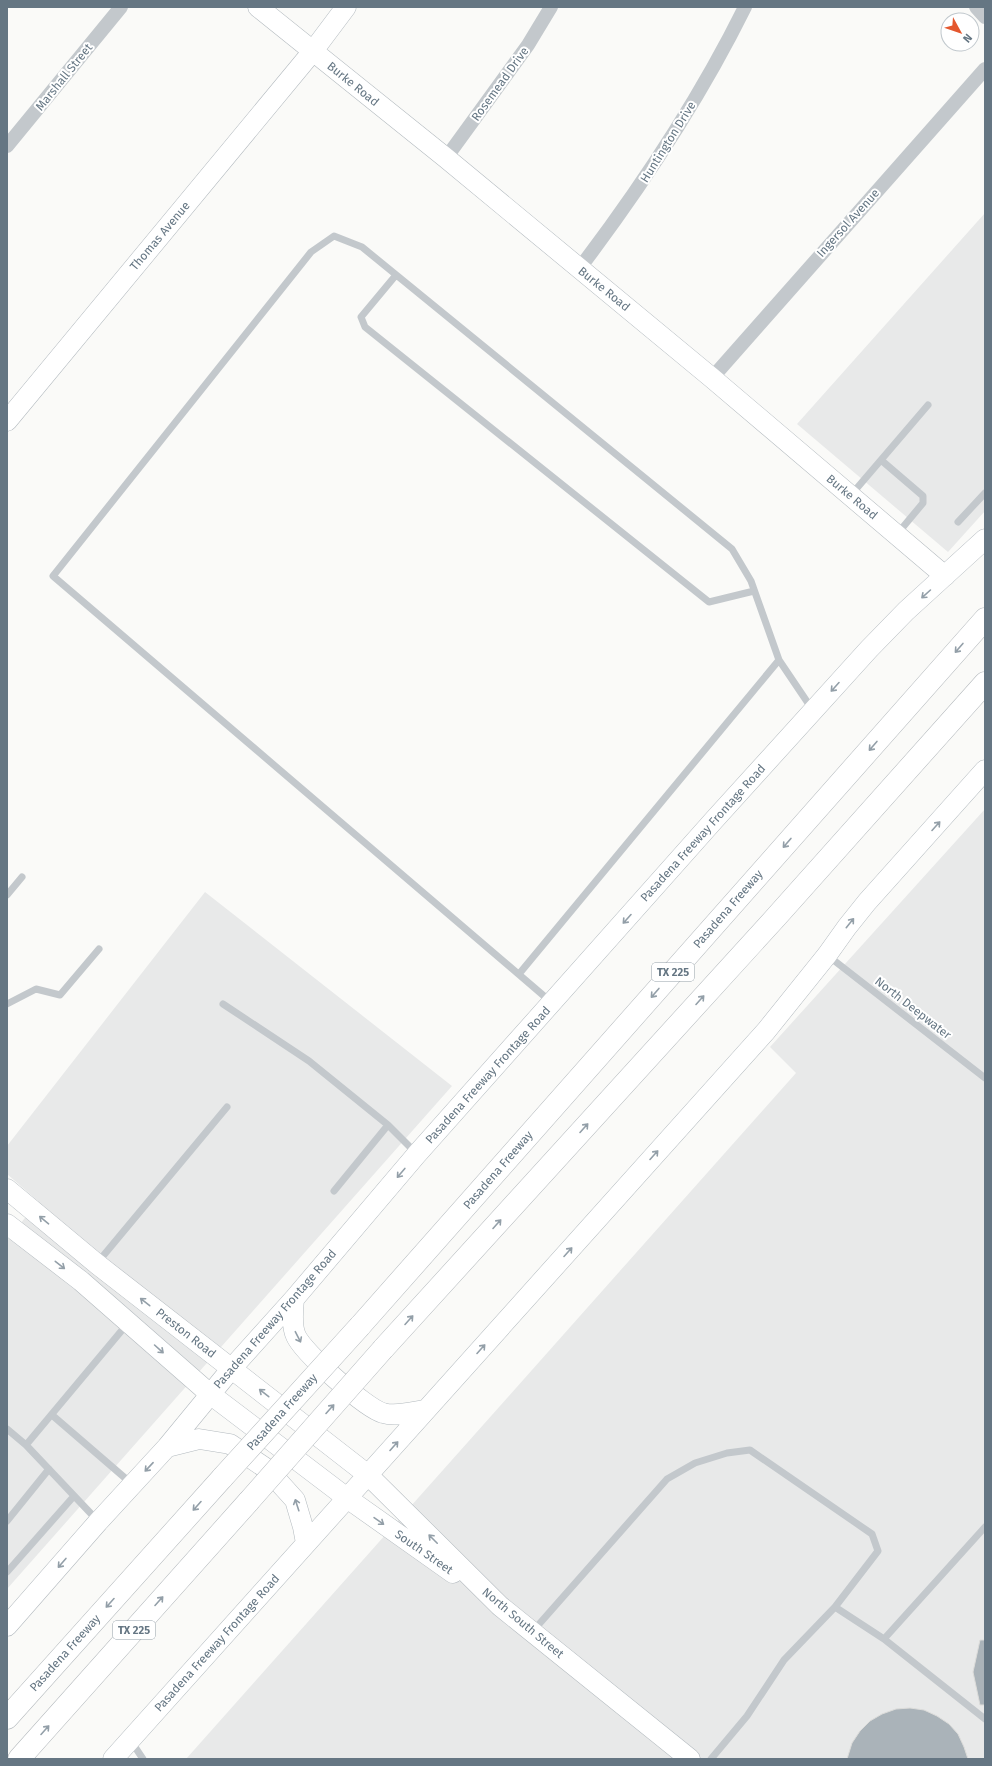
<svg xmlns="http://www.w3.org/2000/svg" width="992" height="1766" viewBox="0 0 992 1766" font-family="'Fira Sans',sans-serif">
  <rect width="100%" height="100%" fill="#fafaf8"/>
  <path fill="#e8e9e9" d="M985,213V511L948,552L797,424Z
    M985,809V1759H186L796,1073L770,1047Z
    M205,892L452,1086L7,1589V1241L38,1201L7,1174V1146Z"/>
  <path fill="#aab3b9" stroke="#dcdcda" d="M980,1640H985V1705H980L973,1672Z
    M910,1708L924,1710L937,1716L949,1724L958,1734L964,1747L968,1759H847L852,1743L860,1731L870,1721L882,1714L896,1709Z"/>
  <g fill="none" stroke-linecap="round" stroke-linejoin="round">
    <g stroke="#b3babf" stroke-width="21">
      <path id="secondary" d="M258,7L446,158L712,378L945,576
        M7,421L313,51L346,7
        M7,1189L97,1264L368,1475L500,1606L690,1759
        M7,1224L81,1281L210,1394L347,1498L453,1573
        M294,1299C293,1311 291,1325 296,1336C303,1352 365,1408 383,1413C396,1417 412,1412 425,1410
        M167,1447L199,1439L230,1444L267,1469L295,1500L303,1527L306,1543
        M7,1626L98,1522L167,1447L232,1368L294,1299L417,1154L714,820L869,649L906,611L985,539
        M113,1759L766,1031L827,955L847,927L867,902L985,770"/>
    </g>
    <g stroke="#b4b9bd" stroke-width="23">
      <path id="highway" d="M360,1326L985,619
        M383,1349L777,916L985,683
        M7,1718L223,1477
        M19,1759L249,1501"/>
    </g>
    <path stroke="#c3c8cc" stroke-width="7" d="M396,275L361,317L365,327L709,602L754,591
      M881,460L923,496V503L898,533
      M851,495L928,405
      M958,522L985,493
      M7,895L22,877
      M827,955L985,1078
      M519,974L779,660
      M551,1002L53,576L311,252L334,236L362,247L732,549L751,581L779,660L812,709
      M7,1004L36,989L60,995L99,949
      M223,1004L309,1061L388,1125L416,1153
      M334,1191L388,1125
      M98,1262L227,1107
      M52,1415L132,1484
      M7,1429L26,1445L97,1520
      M26,1445L128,1323
      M7,1521L49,1469
      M985,1527L884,1639L985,1719
      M7,1572L74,1496
      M533,1631L667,1479L695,1463L727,1453L750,1450L872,1534L878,1551L835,1607
      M131,1741L143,1759
      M711,1759L747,1716L784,1660L835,1607L884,1639"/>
    <path stroke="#c3c8cc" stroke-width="14" d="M976,7L985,17
      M7,146L121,7
      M446,158L528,45L551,7
      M579,269C642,186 699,100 745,7
      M712,378L985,69"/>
    <use href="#secondary" stroke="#fff" stroke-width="20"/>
    <use href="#highway" stroke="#fff" stroke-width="22"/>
    <g stroke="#b4b9bd" stroke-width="23" stroke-linecap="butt">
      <path id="highway-bridge" d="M223,1477L360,1326
        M249,1501L383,1349"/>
    </g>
    <use href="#highway-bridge" stroke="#fff" stroke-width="22"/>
  </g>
  <defs><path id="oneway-shaft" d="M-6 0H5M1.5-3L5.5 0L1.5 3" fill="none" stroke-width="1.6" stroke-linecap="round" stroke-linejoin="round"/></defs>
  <g stroke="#939fa8">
    <use href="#oneway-shaft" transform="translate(926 594) rotate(138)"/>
    <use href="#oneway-shaft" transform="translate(959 648) rotate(131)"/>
    <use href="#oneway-shaft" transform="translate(835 687) rotate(132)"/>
    <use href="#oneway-shaft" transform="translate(873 746) rotate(131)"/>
    <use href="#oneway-shaft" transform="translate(936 826) rotate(-48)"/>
    <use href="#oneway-shaft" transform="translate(787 843) rotate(131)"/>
    <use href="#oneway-shaft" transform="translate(627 919) rotate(132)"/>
    <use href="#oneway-shaft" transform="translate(850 923) rotate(-51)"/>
    <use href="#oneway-shaft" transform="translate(655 993) rotate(131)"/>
    <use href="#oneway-shaft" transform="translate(700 1000) rotate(-48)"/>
    <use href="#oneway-shaft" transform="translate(584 1128) rotate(-48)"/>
    <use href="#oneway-shaft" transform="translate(654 1155) rotate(-48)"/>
    <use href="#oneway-shaft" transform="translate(401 1173) rotate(130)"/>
    <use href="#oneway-shaft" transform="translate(44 1220) rotate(-140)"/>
    <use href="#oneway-shaft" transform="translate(497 1224) rotate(-48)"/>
    <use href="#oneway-shaft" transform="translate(568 1252) rotate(-48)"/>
    <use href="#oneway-shaft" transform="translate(60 1265) rotate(38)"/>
    <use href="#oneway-shaft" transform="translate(145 1302) rotate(-142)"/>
    <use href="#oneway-shaft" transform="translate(409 1320) rotate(-48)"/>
    <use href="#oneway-shaft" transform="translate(298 1337) rotate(63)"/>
    <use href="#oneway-shaft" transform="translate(159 1349) rotate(42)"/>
    <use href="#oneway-shaft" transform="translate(481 1349) rotate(-48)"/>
    <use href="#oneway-shaft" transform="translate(264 1393) rotate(-142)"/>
    <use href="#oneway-shaft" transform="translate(330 1409) rotate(-48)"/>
    <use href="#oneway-shaft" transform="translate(394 1446) rotate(-48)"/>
    <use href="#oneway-shaft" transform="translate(149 1467) rotate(133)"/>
    <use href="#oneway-shaft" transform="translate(297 1505) rotate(-108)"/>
    <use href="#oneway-shaft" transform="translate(197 1506) rotate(132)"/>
    <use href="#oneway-shaft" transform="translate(379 1521) rotate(35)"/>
    <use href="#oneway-shaft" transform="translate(433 1539) rotate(-135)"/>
    <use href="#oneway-shaft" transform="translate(62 1563) rotate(131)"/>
    <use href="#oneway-shaft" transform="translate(159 1601) rotate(-48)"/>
    <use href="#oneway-shaft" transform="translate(110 1603) rotate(132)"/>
    <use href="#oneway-shaft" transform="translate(45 1730) rotate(-48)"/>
  </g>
  <g text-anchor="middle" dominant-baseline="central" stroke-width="4" stroke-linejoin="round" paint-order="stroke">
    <g fill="#fff" stroke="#939fa8" stroke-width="1">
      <rect x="652" y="963" width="42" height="18" rx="3"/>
      <rect x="113" y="1621" width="42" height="18" rx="3"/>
    </g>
    <g font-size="11" font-weight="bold" fill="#657683">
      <text x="673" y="972">TX 225</text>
      <text x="134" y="1630">TX 225</text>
    </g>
    <g font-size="12" fill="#657683" stroke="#fff">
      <text transform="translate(64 77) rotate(-51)">Marshall Street</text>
      <text transform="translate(353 84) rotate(39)">Burke Road</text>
      <text transform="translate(500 84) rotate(-54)">Rosemead Drive</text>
      <text transform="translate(668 142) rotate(-58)">Huntington Drive</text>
      <text transform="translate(848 223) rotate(-48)">Ingersol Avenue</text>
      <text transform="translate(160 236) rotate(-50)">Thomas Avenue</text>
      <text transform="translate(604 289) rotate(39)">Burke Road</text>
      <text transform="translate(852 497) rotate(40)">Burke Road</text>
      <text transform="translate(703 833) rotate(-48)">Pasadena Freeway Frontage Road</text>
      <text transform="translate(728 909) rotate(-49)">Pasadena Freeway</text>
      <text transform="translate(913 1008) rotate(38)">North Deepwater</text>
      <text transform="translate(488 1075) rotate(-48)">Pasadena Freeway Frontage Road</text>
      <text transform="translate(498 1170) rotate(-49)">Pasadena Freeway</text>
      <text transform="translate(275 1319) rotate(-49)">Pasadena Freeway Frontage Road</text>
      <text transform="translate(186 1333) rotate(38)">Preston Road</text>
      <text transform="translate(282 1412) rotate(-48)">Pasadena Freeway</text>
      <text transform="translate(424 1552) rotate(35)">South Street</text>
      <text transform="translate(523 1623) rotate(40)">North South Street</text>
      <text transform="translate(217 1643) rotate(-48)">Pasadena Freeway Frontage Road</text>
      <text transform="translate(65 1653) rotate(-48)">Pasadena Freeway</text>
    </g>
  </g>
  <rect width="992" height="1766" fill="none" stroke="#657683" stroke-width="16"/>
  <g transform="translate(960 32) rotate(130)"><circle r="19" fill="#ffffff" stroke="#c1c8cd"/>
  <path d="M0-3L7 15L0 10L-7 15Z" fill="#e4572e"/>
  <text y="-6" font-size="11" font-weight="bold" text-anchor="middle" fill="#657683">N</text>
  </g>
</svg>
